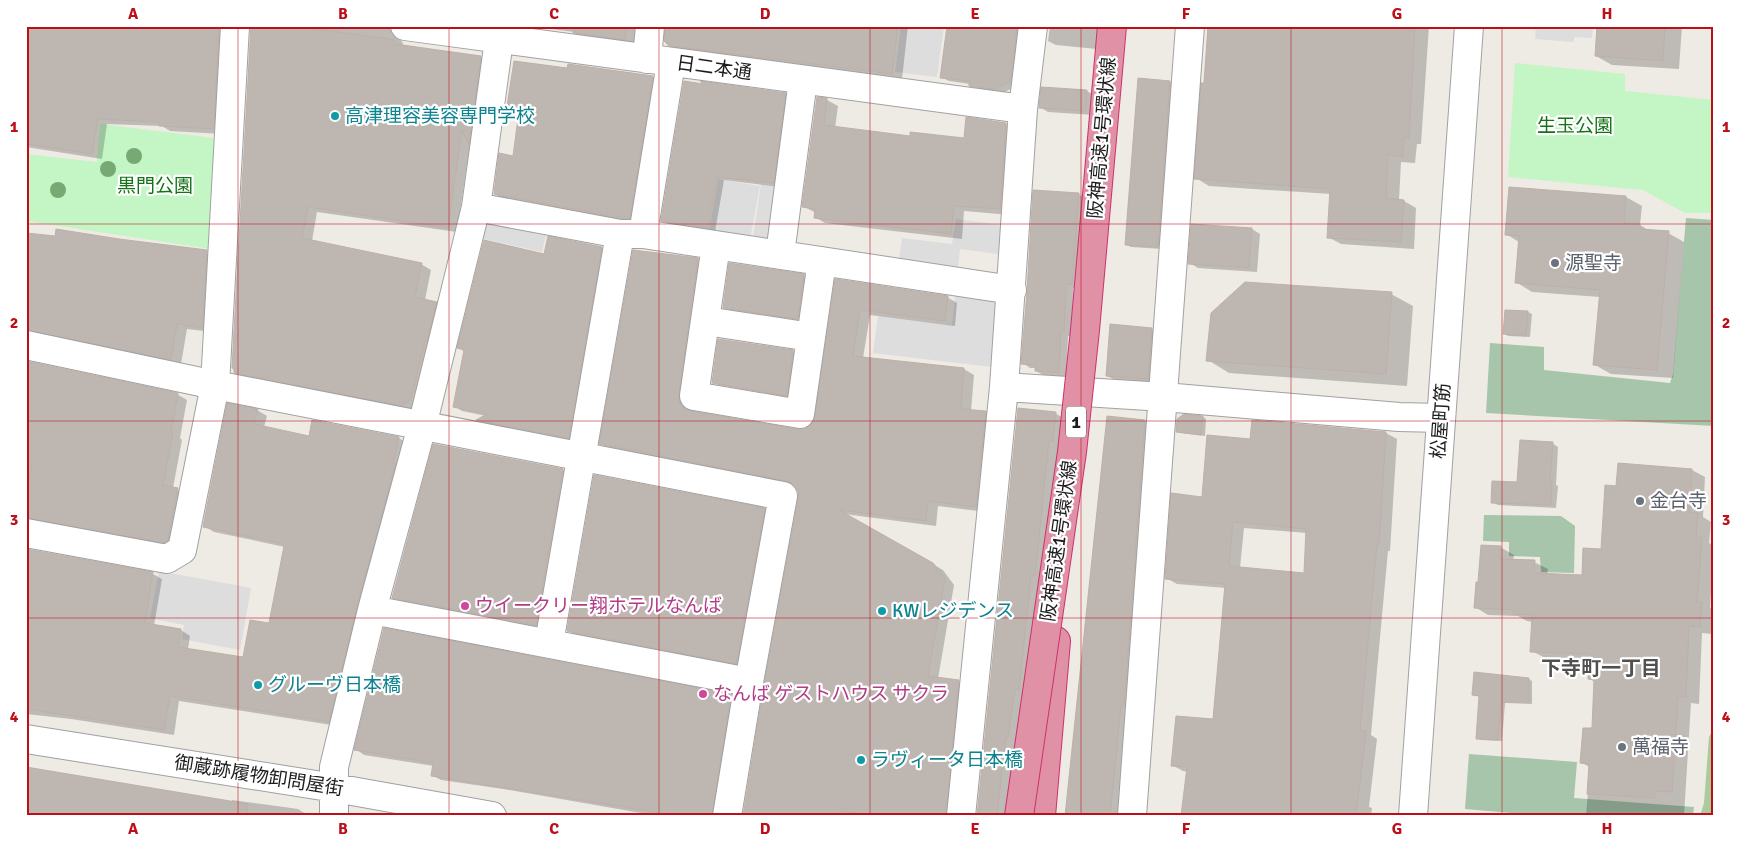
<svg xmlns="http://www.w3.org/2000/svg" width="1740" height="842" viewBox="0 0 1740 842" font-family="Signika,'Noto Sans JP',sans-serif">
  <rect width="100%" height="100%" fill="#eeeae4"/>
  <path fill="#acca9c" d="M1714,728V816H1700L1704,803L1709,737Z"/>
  <path fill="#a7c5aa" d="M1686,218L1714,220V426L1486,413L1490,343L1544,347V370L1670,383L1673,374Z
    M1484,515L1561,516L1575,526L1574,573L1541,572L1540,557L1509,556V542L1483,541Z
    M1469,754L1577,762L1574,798L1694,807L1693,816H1546L1465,809Z"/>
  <path fill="#c4f5c5" d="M1515,63L1625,74V91L1714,100V213H1685L1643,190L1508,177Z
    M100,124L221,139L212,249L26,221V154L97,162Z"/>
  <path fill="#ddd" d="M901,26H944L937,77L895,72Z
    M1536,26H1593L1592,38L1574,37V42L1535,39Z
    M718,179L760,186L750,239L709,232Z
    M761,184L782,187L775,242L753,238Z
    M485,217L548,227L542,252L480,238Z
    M956,219L1002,225L998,254L960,249L958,268L899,260L902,238L952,244Z
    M956,290L1001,295L992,367L873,353L878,316L952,325Z
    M159,571L251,588L240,650L182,639L184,625L150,618Z"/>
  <path fill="#0003" fill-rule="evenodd" d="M26,26H227L223,134L170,131L162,126L107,124L102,159L26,147Z
    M251,26H400V38L404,46L481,57L490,63L478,149L470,144L457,232L317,212L312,241L421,264L431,270L425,300L436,303L446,308L420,405L412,410L245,378L235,372L236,369L233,368Z
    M529,26H637L634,44L583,38L574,32Z
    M666,26H908L902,79L680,50L670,45Z
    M948,26H1026L1018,85L1003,93L978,90L970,84L949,81L941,77Z
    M1050,26H1100L1097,49L1056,45L1048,41Z
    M1209,26H1429L1421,144H1417L1415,163L1401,162L1399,200L1404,201L1416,208L1414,249L1341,244L1328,237L1331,194L1209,186L1196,178Z
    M1598,26H1682L1679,69L1612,65L1596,56Z
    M568,70L653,77L664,84L634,224L506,200L495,194L514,157L520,115L507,109V106L508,107Z
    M1139,80L1170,82L1174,85L1162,249L1131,247L1126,244Z
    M1087,91L1095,96L1094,115L1048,112L1040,107Z
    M785,94L793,98L781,187L724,180L715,232L670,225L662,220Z
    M818,98L827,100L838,106L835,128L911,137L965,139L967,118L1006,124L1017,130L1011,215L964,211L962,239L825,223L815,217L816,213L803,206Z
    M1078,194L1086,198L1080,288H1073L1072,336H1068L1066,377L1043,375L1036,371V368H1030L1023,363Z
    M1626,197L1642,206L1640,225L1650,231L1668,233L1684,242L1673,378L1611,374L1595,365L1600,297L1532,292L1516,282L1519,242L1506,234Z
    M1252,229L1260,234L1257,272L1198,268L1190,263Z
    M26,235L119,240L206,252L216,257L212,332L187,329L181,364L26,338Z
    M602,248L609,252L577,442L485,424L478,420L486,416L462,411L454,406L465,352L459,348L545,255Z
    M634,251L698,259L708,265L689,408L692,413L797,431L806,430L813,424L817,417L836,280L947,297L957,303L955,326L870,315L863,358L964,369L974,375L971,411L986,412L996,418L986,512L938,506L936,526L844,514L943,570L954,585L938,679L958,682L968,687L956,816H744L800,499L799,491L796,485L611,449L601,444Z
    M730,264L804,275L809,279L803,321L730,310L724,307Z
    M1391,294L1413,306L1407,386L1229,373L1208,360Z
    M1528,312L1532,314L1530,337L1508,336L1505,334Z
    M1152,329L1160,334L1156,383L1115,380L1107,376Z
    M719,340L793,351L798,354L792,398L718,385L713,382Z
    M26,362L177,394L187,400L180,438L182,440L173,488L187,495L174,547L26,526Z
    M1019,409L1055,413L1065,419L1063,446H1059L1045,581L1018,742L1016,741L1008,816H978Z
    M257,410L267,416L264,427L310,437L313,421L399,438L408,444L338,726L179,701L174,735L71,719L26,714V550L153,574L162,579L154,626L181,630L190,636L188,649L244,659L270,625L285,547L214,532L204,526Z
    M1203,417L1206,419L1205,436L1181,433L1177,431Z
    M1108,418L1145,421L1156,428L1122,816H1066Z
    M1386,433L1397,439L1390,551H1388L1371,735L1377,739L1369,807L1372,808L1371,816H1182L1188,772L1183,771L1172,765L1214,721L1226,588L1177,584L1166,578L1203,498L1251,441ZM1244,528L1307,533L1305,575L1240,568Z
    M1552,443L1558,447L1556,485L1558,486L1556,508L1498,505L1492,502L1518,484Z
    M434,445L563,470L572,475L545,630L402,602L393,597Z
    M1619,465L1692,470L1705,477L1703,517L1711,522L1709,543L1714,546L1710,608L1714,610V625L1713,634L1702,633L1699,704L1691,703L1684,816H1586L1590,767L1582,763L1593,730L1595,682L1590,679V660L1545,658L1532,651L1533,622L1527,621L1518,616L1488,615L1475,607L1479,584L1500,547L1514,555L1513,561L1534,562L1548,569L1547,575L1583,576L1602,550L1617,487Z
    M764,510L774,515L746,668L578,636L568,631Z
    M1528,679L1532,681V704L1505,703L1502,741L1481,740L1477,738L1480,697L1474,694Z
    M731,696L740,701L721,816H658L503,789L441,780L432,775L434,766L364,755L356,749Z
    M26,767L232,802V800L284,807L298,809L309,816H26Z"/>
  <path fill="#beb6b1" stroke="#beb0a8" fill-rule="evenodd" d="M26,26H219L214,129L159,126V122L98,119L92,154L26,144Z
    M251,26L309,28L383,38L395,40V44L481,56L469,145L462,130L448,228L308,207L302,238L422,263L415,297L437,302L427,342L425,341L411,399L401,406L234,373V369L232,368Z
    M574,26H627L625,40L573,33Z
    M665,26H898L892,74L669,46L664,41Z
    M947,26H1017L1011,81L994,89L969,86V81L940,78Z
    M1208,26H1415L1409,138L1404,137L1403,157L1388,155L1386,198L1404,200L1401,242L1327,238L1330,189L1194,179L1201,83H1204Z
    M1597,26H1665L1663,61L1595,56Z
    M514,61L567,68L568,64L653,76L630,218H621L494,194L499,153L513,156L519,111L505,109L506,104L507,106Z
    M1138,78L1170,81L1158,247L1125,245Z
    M684,81L703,84L700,81L786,93L774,183L717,177L708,228L661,221Z
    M1041,87L1087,90L1086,111L1039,108Z
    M817,97L827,98L824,125L910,136V132L964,138L966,117L1006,123L1000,209L954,206L951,234L814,218L815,209L802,207Z
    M1509,187L1626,196L1624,223L1640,224V229L1669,231L1657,370L1593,365L1600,290L1515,283L1519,236L1505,235Z
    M1033,190L1079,193L1072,285L1066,284L1064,332H1061L1059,373L1035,371V365L1021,364L1027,292Z
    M1191,224L1252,228L1249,268L1188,264Z
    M56,229L119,239L207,250L203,328L177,324L171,360L26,330V233L55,236Z
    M548,236L602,247L569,438L476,420L487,414L453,407L464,350L457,348L484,240L544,254Z
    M633,250L698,258L679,394V401L684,408L691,411L797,429L806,428L812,423L815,416L835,279L948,296L945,321L860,310L853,356L964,368L961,409L986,411L976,507L928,501L926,521L839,510L933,563L945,578L928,676L959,680L946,816H869L842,811V816H743L764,685L798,499V491L794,485L786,481L599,444Z
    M729,263L804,274L798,319L723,308Z
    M1245,282L1392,292L1386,374L1206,361L1211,313Z
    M1505,310L1528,311L1526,336L1503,334Z
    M1110,324L1152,328L1148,379L1106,376Z
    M718,339L793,350L787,396L712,383Z
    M26,361L178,393L171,432L173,433L163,485L178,488L168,540L164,543L26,518V491L32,465L26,464Z
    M227,403L258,409L254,424L309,436L312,420L399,437L393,464L396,463L357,606L329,722L170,696L164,730L26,709V549L153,572L145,623L181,629L178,647L243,657L250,620L269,623L284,546L283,544L203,527Z
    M1018,408L1056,412L1053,441H1049L1035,576H1031L1019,690L1015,689L1008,737H1006L997,816H977Z
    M1184,414L1203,416L1201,435L1176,432L1177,419Z
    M1107,416L1145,420L1124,706H1121L1110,816H1065Z
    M1252,420L1386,432L1379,545H1377L1360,730L1366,731L1356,816H1181L1187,767L1171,766L1176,716L1213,719L1225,584L1165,579L1171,493L1202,497L1207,435L1250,439ZM1233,522L1306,529L1304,573L1229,566Z
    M1520,440L1553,442L1550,481H1552L1551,505L1491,503L1492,481L1517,482Z
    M433,444L563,469L536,625L392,598Z
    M1618,463L1692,469L1689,512L1698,513L1696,537H1702L1697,602H1702L1700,627L1689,626L1686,697H1678L1672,792L1655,791V798L1587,794L1589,764L1580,763L1583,728H1592L1594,680L1588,679L1589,654L1530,652L1532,615L1513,614V610L1474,608L1476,582H1478L1481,545L1501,546L1500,559L1535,560L1534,573L1582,575L1583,548L1601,549L1605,485L1616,486Z
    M594,475L765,508L736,664L567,631Z
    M384,628L731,694L712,816H679L431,776L433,763L354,750Z
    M1474,672L1529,678V702H1501L1498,740L1476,739L1479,696L1472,695Z
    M26,767L248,804L247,816H26Z"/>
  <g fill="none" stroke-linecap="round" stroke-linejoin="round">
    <g stroke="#a1a1a1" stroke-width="30">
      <path id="minor" d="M405,26L1023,109
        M647,59L650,26
        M476,207L620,234H643L1012,290
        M643,234L671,63
        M716,245L694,396L800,414L822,261
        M780,254L803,80
        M706,321L811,337
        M26,345L215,385L783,496L749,682L727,816
        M1004,387L1164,397L1399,417L1441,418
        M26,533L167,559L182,550L215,385L235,26
        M372,610L749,682
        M549,643L620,234
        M26,739L335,788L492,816
        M334,816V767L372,610L422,426L476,207L499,40
        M961,816L1004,387L1023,109L1033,26
        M1132,816L1190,26
        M1413,816L1469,26"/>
    </g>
    <g stroke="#cc316f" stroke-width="30">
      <path id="highway" d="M1041,816L1056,641"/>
    </g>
    <use href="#minor" stroke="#fff" stroke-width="28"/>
    <use href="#highway" stroke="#e091a5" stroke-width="28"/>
    <g stroke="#cc316f" stroke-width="30" stroke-linecap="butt">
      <path id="highway-bridge" d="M1019,816L1072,452L1085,330L1112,26"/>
    </g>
    <use href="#highway-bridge" stroke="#e091a5" stroke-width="28"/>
  </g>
  <g fill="#76a973">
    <circle cx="134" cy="156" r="8"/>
    <circle cx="108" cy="169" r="8"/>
    <circle cx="58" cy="190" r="8"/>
  </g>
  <path fill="none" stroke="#bc0f19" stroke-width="1" stroke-opacity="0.55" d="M238,26V816M449,26V816M659,26V816M870,26V816M1081,26V816M1291,26V816M1502,26V816M26,224H1714M26,421H1714M26,618H1714"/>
  <g fill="#0f9aa8" stroke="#fff" stroke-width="2">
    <circle cx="335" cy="116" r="5"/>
    <circle cx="882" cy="611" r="5"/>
    <circle cx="258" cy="685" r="5"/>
    <circle cx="861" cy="760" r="5"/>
  </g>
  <g fill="#6b7280" stroke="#fff" stroke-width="2">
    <circle cx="1555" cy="263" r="5"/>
    <circle cx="1640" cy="501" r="5"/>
    <circle cx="1622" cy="747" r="5"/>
  </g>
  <g fill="#d1479c" stroke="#fff" stroke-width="2">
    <circle cx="465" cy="606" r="5"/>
    <circle cx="703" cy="694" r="5"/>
  </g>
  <g text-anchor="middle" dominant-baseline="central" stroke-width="4.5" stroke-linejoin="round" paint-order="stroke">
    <rect fill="#fff" stroke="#616161" stroke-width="1" x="1066" y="406.5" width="20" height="31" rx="4"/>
    <g font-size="18" font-weight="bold" fill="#1d1d1d">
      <text x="1076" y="422">1</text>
    </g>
    <g font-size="19" fill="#1d1d1d" stroke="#fff">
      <text transform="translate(714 68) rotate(8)">日二本通</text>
      <text transform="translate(1102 138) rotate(-85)">阪神高速1号環状線</text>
      <text transform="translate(1441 421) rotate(-86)">松屋町筋</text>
      <text transform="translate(1059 541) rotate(-82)">阪神高速1号環状線</text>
      <text transform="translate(259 776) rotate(9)">御蔵跡履物卸問屋街</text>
    </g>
    <g font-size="19" fill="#0d838f" stroke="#fff" text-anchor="start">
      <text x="345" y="116">高津理容美容専門学校</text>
      <text x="892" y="611">KWレジデンス</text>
      <text x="268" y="685">グルーヴ日本橋</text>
      <text x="871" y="760">ラヴィータ日本橋</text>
    </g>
    <g font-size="19" fill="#147316" stroke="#fff">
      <text x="1575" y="126">生玉公園</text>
      <text x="155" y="186">黒門公園</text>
    </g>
    <g font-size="19" fill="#5b616d" stroke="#fff" text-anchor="start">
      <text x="1565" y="263">源聖寺</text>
      <text x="1650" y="501">金台寺</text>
      <text x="1632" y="747">萬福寺</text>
    </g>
    <g font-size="19" fill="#b23c85" stroke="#fff" text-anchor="start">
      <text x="475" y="606">ウイークリー翔ホテルなんば</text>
      <text x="713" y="694">なんば ゲストハウス サクラ</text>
    </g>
    <g font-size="20" font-weight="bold" fill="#505050" stroke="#fff">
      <text x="1601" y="668">下寺町一丁目</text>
    </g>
  </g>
  <rect width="1740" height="842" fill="none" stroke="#ffffff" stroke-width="55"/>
  <rect x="28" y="28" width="1684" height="786" fill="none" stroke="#bc0f19" stroke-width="2"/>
  <g font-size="16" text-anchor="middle" font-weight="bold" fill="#bc0f19">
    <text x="133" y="19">A</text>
    <text x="343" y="19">B</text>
    <text x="554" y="19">C</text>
    <text x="765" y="19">D</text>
    <text x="975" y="19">E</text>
    <text x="1186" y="19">F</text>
    <text x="1397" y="19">G</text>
    <text x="1607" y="19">H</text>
    <text x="14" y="132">1</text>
    <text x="1726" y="132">1</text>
    <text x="14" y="328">2</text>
    <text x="1726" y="328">2</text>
    <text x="14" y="525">3</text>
    <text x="1726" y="525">3</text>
    <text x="14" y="722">4</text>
    <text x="1726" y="722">4</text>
    <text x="133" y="834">A</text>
    <text x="343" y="834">B</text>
    <text x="554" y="834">C</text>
    <text x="765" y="834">D</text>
    <text x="975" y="834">E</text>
    <text x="1186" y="834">F</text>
    <text x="1397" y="834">G</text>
    <text x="1607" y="834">H</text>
  </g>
</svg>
